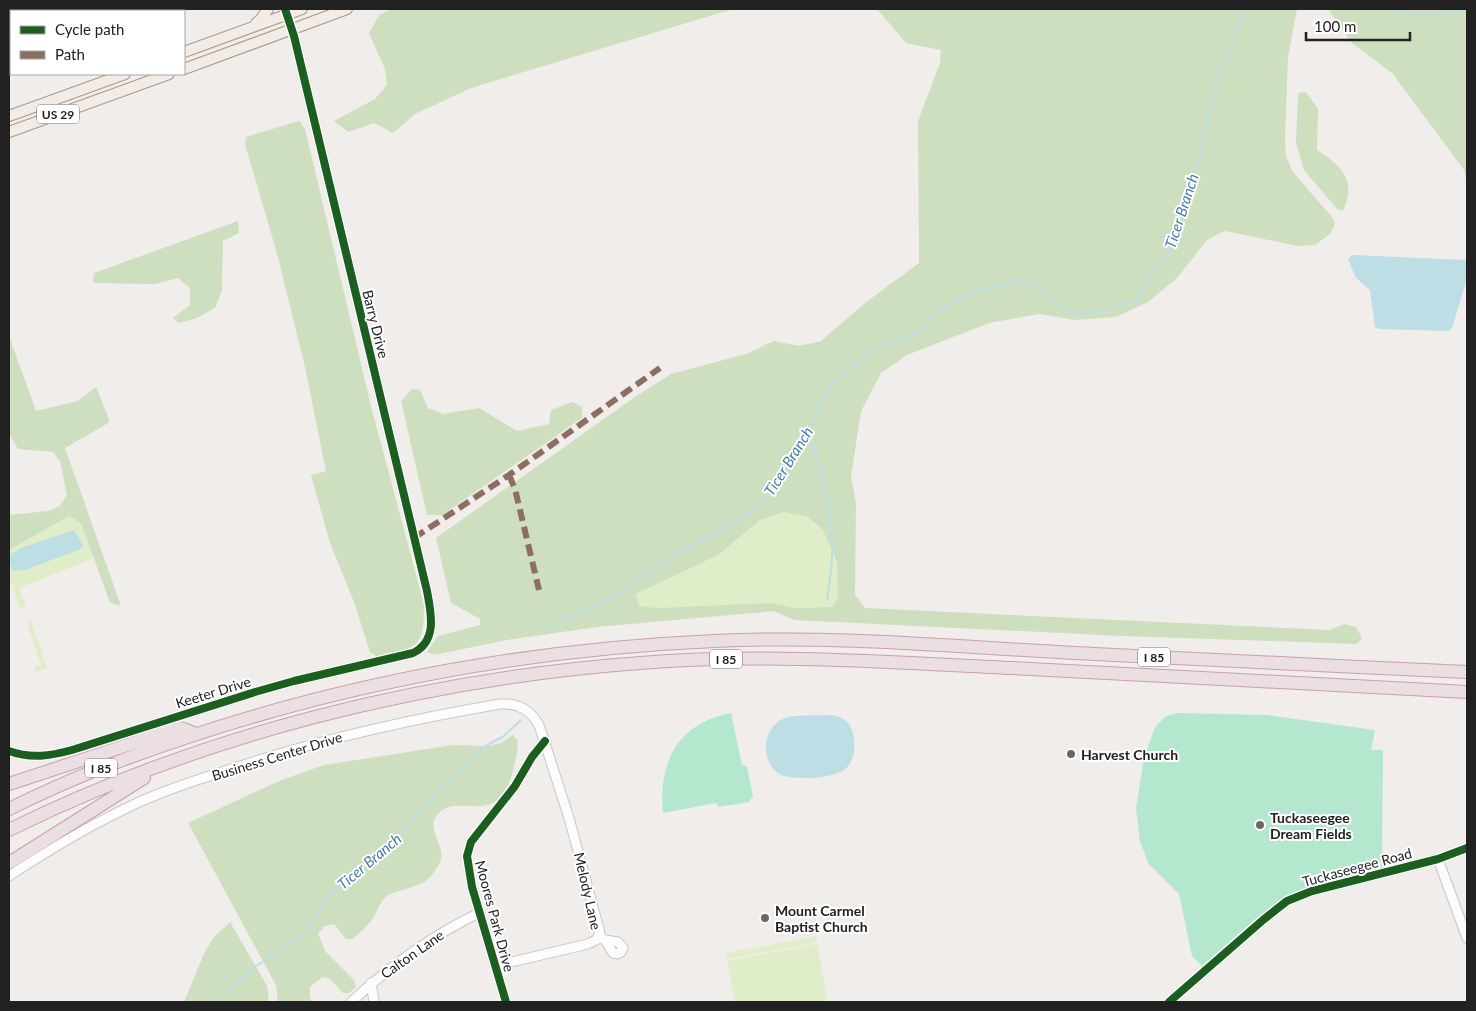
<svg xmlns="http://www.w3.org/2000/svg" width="1476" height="1011" viewBox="0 0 1476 1011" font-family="Lato,sans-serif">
  <rect width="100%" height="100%" fill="#f0edea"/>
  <path fill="#dfedc8" d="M784,512L808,517L823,530L837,562L838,597L834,607L796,608L770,603L657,608L639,606L636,594L718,555L760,520Z
    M69,516L81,523L94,558L19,588L26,607L20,608L11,581L9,582V550Z
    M31,621L47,668L36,672L34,667L41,665L27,623Z
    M816,936L817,943L727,959L726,953Z
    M817,944L828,1002H735L727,961Z"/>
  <path fill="#cddfbf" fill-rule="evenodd" d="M392,9H733L471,88L415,114L393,133L374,123L348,132L334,121L375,99L387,85L385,69L369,33L379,15Z
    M877,9H1297L1288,57L1285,139L1286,156L1293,172L1331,216L1335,223L1330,234L1315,245L1298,246L1225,231L1207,240L1177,278L1148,302L1116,317L1075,320L1039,314L989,323L907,355L881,373L861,411L851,477L856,504L855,595L865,608L1330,630L1344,624L1356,627L1362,638L1357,644L1122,636L794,620L774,611L597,627L507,640L434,655L427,652L438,636L480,625V619L451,603L436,538L632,399L671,374L746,354L774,341L799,346L821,341L865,303L919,263L918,121L940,63L941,50L906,43ZM784,512L808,517L823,530L837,562L838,597L833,607L796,608L770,603L657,608L639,606L636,594L718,555L760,520Z
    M1328,9H1467V183L1464,170L1393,74L1352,43Z
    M1306,92L1318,109L1317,150C1342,166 1357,180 1343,211L1337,209L1304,170L1296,143L1298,93Z
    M299,121L305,129L371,406L424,605C424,649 417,647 378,657L370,652L354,602L330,543L311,475L326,471L305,367L278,257L245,144L246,137Z
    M238,221L239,233L223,241L222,290L215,308L197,318L179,323L173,318L190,305V288L178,278L155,284L93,283L94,273Z
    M9,336L36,411L78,401L96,387L110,422L65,448L121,606L110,603L81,523L69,516L9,550V515L48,511L60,506L67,495L60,461L53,452L18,449L9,433Z
    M412,389L420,390L428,408L443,414L479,408L517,431L549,424L551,410L572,402L582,407V418L442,515H427L401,401Z
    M513,735L518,741C518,752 515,763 512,774C497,830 457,790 437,815C425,830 447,846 440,862C429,883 424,883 403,890C398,891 392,893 388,895C379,901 378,912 372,920C367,927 359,933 353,939H346L334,924L325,926L318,933L325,951L354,980L356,987L349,993H343L329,978L322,977L310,987V997L312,1002H278L276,985L188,823L279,781L324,765L453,745L490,746L501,743Z
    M230,922L267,986L269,1002H184L204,954L213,938Z"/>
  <path fill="#b4e8ce" d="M731,713L742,765L747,767L753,796L749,802L719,807L716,803L663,813C658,762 678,723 731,713Z
    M1178,713L1266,715L1375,730L1371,750H1383L1382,873L1287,901L1206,970L1192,956L1179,894L1149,864L1140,842L1136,808L1144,758L1155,727L1166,716Z"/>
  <path fill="#bcdee4" d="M1352,255L1467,260V279L1452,328L1448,331L1379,329L1375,327L1370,290L1356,278L1348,259Z
    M74,530L83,545V548L25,570L13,571L9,560L11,554L21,548Z
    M831,715C838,716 844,718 848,723C858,735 857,764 842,771C827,779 805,779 789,777C763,774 758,735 779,721C790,713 818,716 831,715Z"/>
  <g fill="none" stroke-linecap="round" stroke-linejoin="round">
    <path stroke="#bcdee4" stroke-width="2" d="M984,9H993
      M1395,9C1424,21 1439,12 1467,9
      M808,433C824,471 833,516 832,558C831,572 829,586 827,600
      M545,634L560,621L621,592L670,557L741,519L764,501L774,489L808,433L815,420L822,398L833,384L871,351L887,343L920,333L933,314L975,291L1024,280L1077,315L1098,312L1136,300L1158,265L1168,254L1177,232L1188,184L1201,152L1211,102L1222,67L1234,35L1248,9
      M217,1002L251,969L277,953L302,934L310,925L326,899L343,884L352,871L397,839L443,785L458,775L469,760L484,747L504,736L521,720"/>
    <g stroke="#c8c7c6" stroke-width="11">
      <path id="minor" d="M9,751C31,759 50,756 72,750L255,692L294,681L413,653C438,641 431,613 427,591L294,36L285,9
        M1438,859L1467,938
        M9,876C50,849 92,824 137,803C164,791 193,781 222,772C313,741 406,720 500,704C519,703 530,710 539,725L569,818L600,933L596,940L588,944L495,966
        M598,937L605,940L618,942L623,948L621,952L617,954L613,953L605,940
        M371,983L374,1002
        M351,1002C390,966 431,936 479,913
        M506,1002L472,887L467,856L471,842L515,786L532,757L545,741
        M1169,1002L1263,920L1287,901L1312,891L1438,859L1467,848"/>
    </g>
    <g stroke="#a79985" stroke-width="12">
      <path id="major" d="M256,23L260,20L268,9
        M184,52L302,9
        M184,69L347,9
        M9,116L125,74
        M9,132L169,74"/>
    </g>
    <g stroke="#c79fae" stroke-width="14">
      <path id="highway" d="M9,784L179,728L184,729L196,734
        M9,809C40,794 72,779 104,767C299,692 506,650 715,641C842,635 969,648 1095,654C1219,661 1343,666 1467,672
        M9,830C203,734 425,679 640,663C764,653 888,662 1013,668C1164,676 1316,684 1467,692
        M9,863L144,778"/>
    </g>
    <use href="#minor" stroke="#fdfcfc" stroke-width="9"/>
    <use href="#major" stroke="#f3ece6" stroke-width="10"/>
    <use href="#highway" stroke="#ecdfe2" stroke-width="12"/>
    <path stroke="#8d6e63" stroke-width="6" stroke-dasharray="12 6" stroke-linecap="butt" d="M509,475L515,489L539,590
      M414,538L509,475L660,368"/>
    <g stroke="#fff" stroke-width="11">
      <path id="cycleway" d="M9,751C31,759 50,756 72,750L255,692L294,681L413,653C438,641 431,613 427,591L294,36L285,9
        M506,1002L472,887L467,856L471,842L515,786L532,757L545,741
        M1169,1002L1263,920L1287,901L1312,891L1438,859L1467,848"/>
    </g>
    <use href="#cycleway" stroke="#1b5e20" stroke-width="8"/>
  </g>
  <g fill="#696867" stroke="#fff" stroke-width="2">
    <circle cx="1071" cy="754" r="5"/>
    <circle cx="1260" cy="825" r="5"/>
    <circle cx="765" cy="918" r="5"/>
  </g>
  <g text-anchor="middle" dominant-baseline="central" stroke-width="4" stroke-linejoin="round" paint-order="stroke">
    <g fill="#fff" stroke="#646464" stroke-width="1">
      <rect x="37" y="104.5" width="42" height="19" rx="4"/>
      <rect x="1138" y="647.5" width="32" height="19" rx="4"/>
      <rect x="710" y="649.5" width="32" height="19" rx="4"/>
      <rect x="85" y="758.5" width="32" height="19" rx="4"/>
    </g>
    <g font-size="12" font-weight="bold" fill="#212121">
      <text x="58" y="114">US 29</text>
      <text x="1154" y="657">I 85</text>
      <text x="726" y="659">I 85</text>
      <text x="101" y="768">I 85</text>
    </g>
    <g font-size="14" fill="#212121" stroke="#fff">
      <text transform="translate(376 324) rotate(76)">Barry Drive</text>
      <text transform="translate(213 692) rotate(-17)">Keeter Drive</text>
      <text transform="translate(277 756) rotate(-17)">Business Center Drive</text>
      <text transform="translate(1357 867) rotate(-15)">Tuckaseegee Road</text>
      <text transform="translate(588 891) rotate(77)">Melody Lane</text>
      <text transform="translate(495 916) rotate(75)">Moores Park Drive</text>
      <text transform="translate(412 954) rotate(-35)">Calton Lane</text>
    </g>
    <g font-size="14" font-weight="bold" fill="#212121" stroke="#fff" text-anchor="start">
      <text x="1081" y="754">Harvest Church</text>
      <text x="1270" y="817">Tuckaseegee<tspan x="1270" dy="16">Dream Fields</tspan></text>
      <text x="775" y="910">Mount Carmel<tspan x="775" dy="16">Baptist Church</tspan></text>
    </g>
    <g font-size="15" font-style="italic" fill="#427ca6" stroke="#fff">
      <text transform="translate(1181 211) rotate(-72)">Ticer Branch</text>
      <text transform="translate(788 461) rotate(-58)">Ticer Branch</text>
      <text transform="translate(369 861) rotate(-40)">Ticer Branch</text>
    </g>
  </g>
  <rect width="1476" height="1011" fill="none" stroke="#212121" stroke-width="20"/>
  <rect x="10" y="10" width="175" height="65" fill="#ffffff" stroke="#a6a6a6"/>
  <rect x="20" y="26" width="25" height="8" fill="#1b5e20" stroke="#a6a6a6"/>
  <text x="55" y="35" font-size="15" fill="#212121">Cycle path</text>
  <rect x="20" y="51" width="25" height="8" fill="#8d6e63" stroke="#a6a6a6"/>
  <text x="55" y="60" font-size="15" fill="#212121">Path</text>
  <path d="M1306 32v8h104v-8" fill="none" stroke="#212121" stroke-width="2.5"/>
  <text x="1314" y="32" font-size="15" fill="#212121" stroke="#ffffff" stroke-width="4" paint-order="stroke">100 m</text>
</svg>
